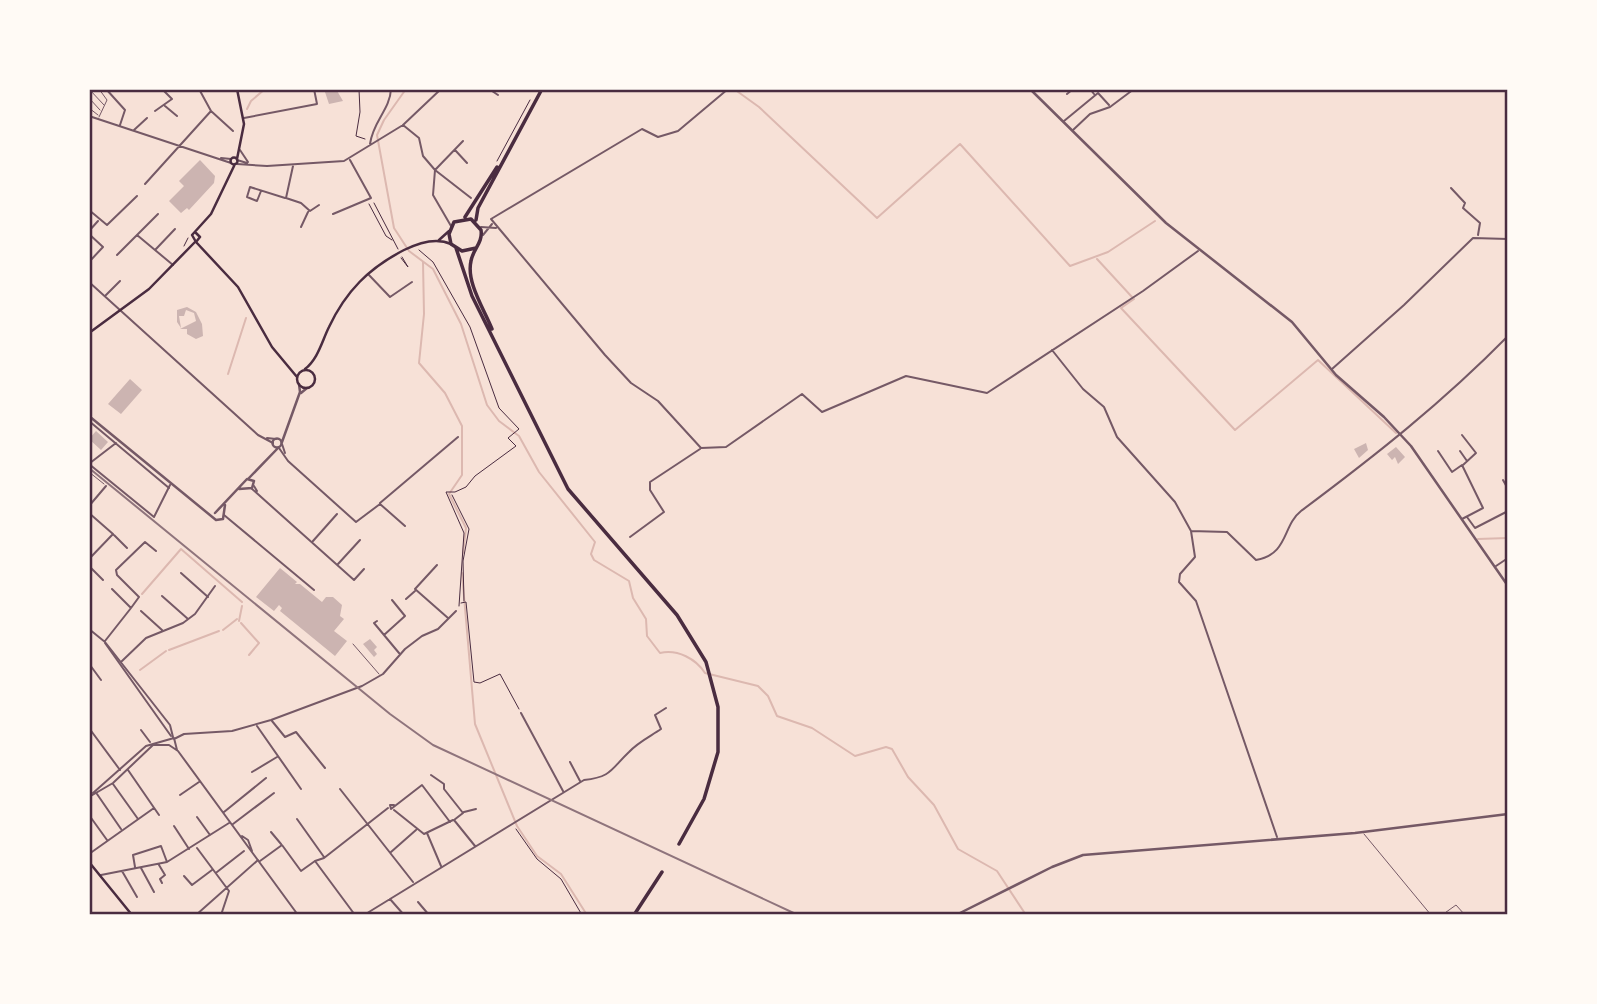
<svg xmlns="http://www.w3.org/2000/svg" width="1597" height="1004" viewBox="0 0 1597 1004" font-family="Helvetica,sans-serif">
  <rect width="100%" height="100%" fill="#f7e1d7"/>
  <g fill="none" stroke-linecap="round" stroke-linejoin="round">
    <path stroke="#dcb8b0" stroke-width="2" d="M406,89L384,120L377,135L394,228L409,251L433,269L461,324L487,405L499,421L519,436L539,472L595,542L591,554L594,560L629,581L633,598L646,619L647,636L660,653C678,649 696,659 705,673L758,686L768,696L777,716L812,728L855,756L886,747L892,749L908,777L934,805L958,849L997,871L1026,915
      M734,89L759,107L877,218L960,144L1070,266L1108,252L1155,221
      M247,109L251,101L265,89
      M1097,259L1132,297
      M423,262L424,314L419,363L445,393L462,426V475L449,494L466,528L463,553
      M1134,299L1121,308L1235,430L1318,360L1396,433
      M228,374L246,318
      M1478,539L1508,538
      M462,573L475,724L517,826L537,856L561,874L587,915
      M142,594L181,549L242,602
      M239,621L242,606
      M241,623L259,643L249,655
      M223,630L237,619
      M169,650L219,631
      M140,670L166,651"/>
  </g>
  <path fill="#ccb4b1" d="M324,89H336L343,101L329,104Z
    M200,160L215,176L214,183L189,210L187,208L181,213L169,201L184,186L179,181Z
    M187,307L196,312L202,324L203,336L196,339L187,334V329H180L196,321L194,313L186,310L184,316H179L181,328L177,322V310Z
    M130,379L142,390L121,414L108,404Z
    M96,431L108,442L101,450L89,439Z
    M1366,443L1368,450L1359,458L1354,449Z
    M1396,447L1405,457L1398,464L1395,457L1392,460L1387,454Z
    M280,568L297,582L295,584H300L322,602L326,597H333L342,605L340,616L344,619L334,631L347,641L335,656L280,611L282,608L279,605L274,611L256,597Z
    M370,639L377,647L374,650L377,654L374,657L363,644Z"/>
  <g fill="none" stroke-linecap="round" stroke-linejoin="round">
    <path stroke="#4a2c40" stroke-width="1" d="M359,89L360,112L356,136L365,139
      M497,161L530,100
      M374,203L398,249
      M369,204L386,236L392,240
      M184,246L188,238
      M419,250L433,262L470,327L499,408L519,429L508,438L516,446L475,476L466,487L455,492H446L464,533L459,606
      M401,258L408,267L402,257
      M89,301V306
      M452,495L469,529L463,561L464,601
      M461,603L466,602L474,682L480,683L500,674L519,709
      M516,829L537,859L561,879L582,915"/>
    <path stroke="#755966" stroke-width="1" d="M89,89L104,105
      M89,98L100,110
      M89,108L98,115
      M99,117L107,100L99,89
      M89,472L104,484
      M353,644L379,674
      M1364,834L1431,915
      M1442,915L1456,905L1465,915"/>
    <path stroke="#755966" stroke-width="2" d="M105,643L171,736"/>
    <path stroke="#755966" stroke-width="2" d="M106,89L125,110L120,125
      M199,89L211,111L233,131
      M489,89L498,95
      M728,89L678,131L658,137L642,129L491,219L605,355L631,383L658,401L701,448L726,447L802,394L822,412L906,376L987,393L1143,291L1198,251
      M1090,89L1094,94
      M1067,94L1073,89
      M165,106L177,116
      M155,111L172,99L162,89
      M89,116L231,163
      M244,118L317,104L314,89
      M1064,121L1098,93L1109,105
      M403,125L419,138L423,156L435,170L433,195L451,226
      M134,130L147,118
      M1073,130L1090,114L1110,107L1134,89
      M463,141L435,170L471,198
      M370,144C373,121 390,110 391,89
      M240,150L248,162
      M455,150L467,163
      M221,158L231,159
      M237,160L247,163
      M237,164L267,166L344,161L403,125L441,89
      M293,166L286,198L301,203L310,211L319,205
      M145,184L211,111
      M1451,188L1465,203L1463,208L1480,223L1478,235
      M261,191L257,201L247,197L250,187L285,198
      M89,210L107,225L137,196
      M333,214L371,198L350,160
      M301,227L308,212
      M481,227L496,228
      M89,231L98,221
      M89,234L103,247L89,262
      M137,235L173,265
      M483,235L492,224
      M156,249L175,229
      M117,255L158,214
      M368,274L390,297L412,282
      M89,282L258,435L273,443
      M106,295L120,281
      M1052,350L1083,389L1104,407L1117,437L1175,502L1191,531L1195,557L1180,574L1179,582L1196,601L1277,837
      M1332,369L1404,305L1473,238L1508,239
      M89,421L169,488
      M1462,435L1476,453L1463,465
      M267,438L276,439
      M282,444L285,453
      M279,448L288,461L356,522L380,504L405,526
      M1438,451L1452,472L1462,465L1483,508L1462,519
      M1460,451L1467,461
      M90,463L116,443
      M89,464L154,517L170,485
      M1503,480L1508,489
      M254,486L257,491
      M251,488L354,580L364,569
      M380,503L458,437
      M89,506L106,486
      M89,513L113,534L89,559
      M224,515L314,590
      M1467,517L1475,528L1508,511
      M1191,531L1227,532L1256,560C1289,554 1282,526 1301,511C1376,455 1442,403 1508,336
      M114,535L127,548
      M630,537L664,512L650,490V482L700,449
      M313,541L337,514
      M338,564L360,540
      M437,565L415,589L448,618
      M89,566L103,580
      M1496,566L1508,558
      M181,573L208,597
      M162,596L188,619
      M406,599L415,591
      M131,608L139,597L117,575L116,570L145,542L156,551
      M141,611L162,630
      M377,621L374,623L399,653
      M89,629L105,642L170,725L173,737
      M384,635L405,616L392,600
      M105,641L131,608L112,589
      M122,661L146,638L183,623L195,614L215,586
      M90,665L101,680
      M521,713L563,791
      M272,721L285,737L296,732L325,768
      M257,726L301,789
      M89,728L120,770
      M141,730L150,742
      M174,739L184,734L232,731L271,720L362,686L383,674L405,649L422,636L438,629L456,611
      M570,762L580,781
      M128,770L159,815
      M252,772L277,757
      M431,775L444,784V789L463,813L454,820L475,846
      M113,784L138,819
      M340,789L413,882
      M93,793L146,746L174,738L177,750
      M97,794L121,829
      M180,795L199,782
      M89,797L113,783L153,745H169L178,751L298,915
      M394,805H390L391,809L422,785L450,822
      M394,810L424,834L453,820
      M224,812L266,778
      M464,812L476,809
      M89,815L107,840
      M197,817L210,835
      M297,819L324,857
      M233,824L274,793
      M174,826L189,849
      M271,832L281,844
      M427,833L441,866
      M242,836L248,840L252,851
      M197,848L229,891L221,915
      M391,852L416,830
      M89,854L154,808
      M260,861L282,845L301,871L315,861L355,915
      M315,861L324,858L388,808
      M159,865L165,875L160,879L162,883
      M135,867L133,855L161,846L167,862
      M141,868L154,892
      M122,871L137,897
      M217,872L244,851
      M101,875L167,862L229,823
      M184,876L192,885L212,870
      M390,899L404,915
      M418,902L429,915
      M150,913L151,915
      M196,915L258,860
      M364,915L584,780C612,777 611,769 629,752C638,742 651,736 661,729L655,715L666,708"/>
    <path stroke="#755966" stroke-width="2.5" d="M1030,89L1166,223L1292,322L1336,375L1384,417L1411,446L1508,586
      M301,393L307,388
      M89,416L216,520L223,519L225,505
      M272.5 443a4.5 4.5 0 1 1 9 0a4.5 4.5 0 1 1-9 0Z
      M282,442L300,392L299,384
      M249,478L278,448
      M215,513L247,479L254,481L252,488L239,489
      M956,915L1052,867L1083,855L1355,833L1508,814"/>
    <path stroke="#4a2c40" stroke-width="2.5" d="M230.5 161a3.5 3.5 0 1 1 7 0a3.5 3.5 0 1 1-7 0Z
      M237,159L244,124L237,89
      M196,233L200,237L196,242L192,235L211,214L235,164
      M439,240L449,231
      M196,242L238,287L272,347L297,377
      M89,333L149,289L195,242
      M305,369C318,359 322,341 329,327C346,291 369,268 404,250C418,243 436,237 451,244
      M297 379a9 9 0 1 1 18 0a9 9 0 1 1-18 0Z
      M89,862L132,915"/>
    <path stroke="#4a2c40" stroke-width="3.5" d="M465,217L497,167
      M476,220L478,208L542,89
      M456,248L472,296L568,489L677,615L706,662L718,707V752L704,799L679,844
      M476,248L462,251L451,244L449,234L454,222L471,219L481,230C483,243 473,249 471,261C466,282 484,309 492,329
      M634,915L662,872"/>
    <path stroke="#8f747c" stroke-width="2" d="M89,468L390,714L433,745L798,915"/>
  </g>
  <rect width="1597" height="1004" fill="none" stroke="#fffaf5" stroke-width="182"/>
  <rect x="91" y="91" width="1415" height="822" fill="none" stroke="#4a2c40" stroke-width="2.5"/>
</svg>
